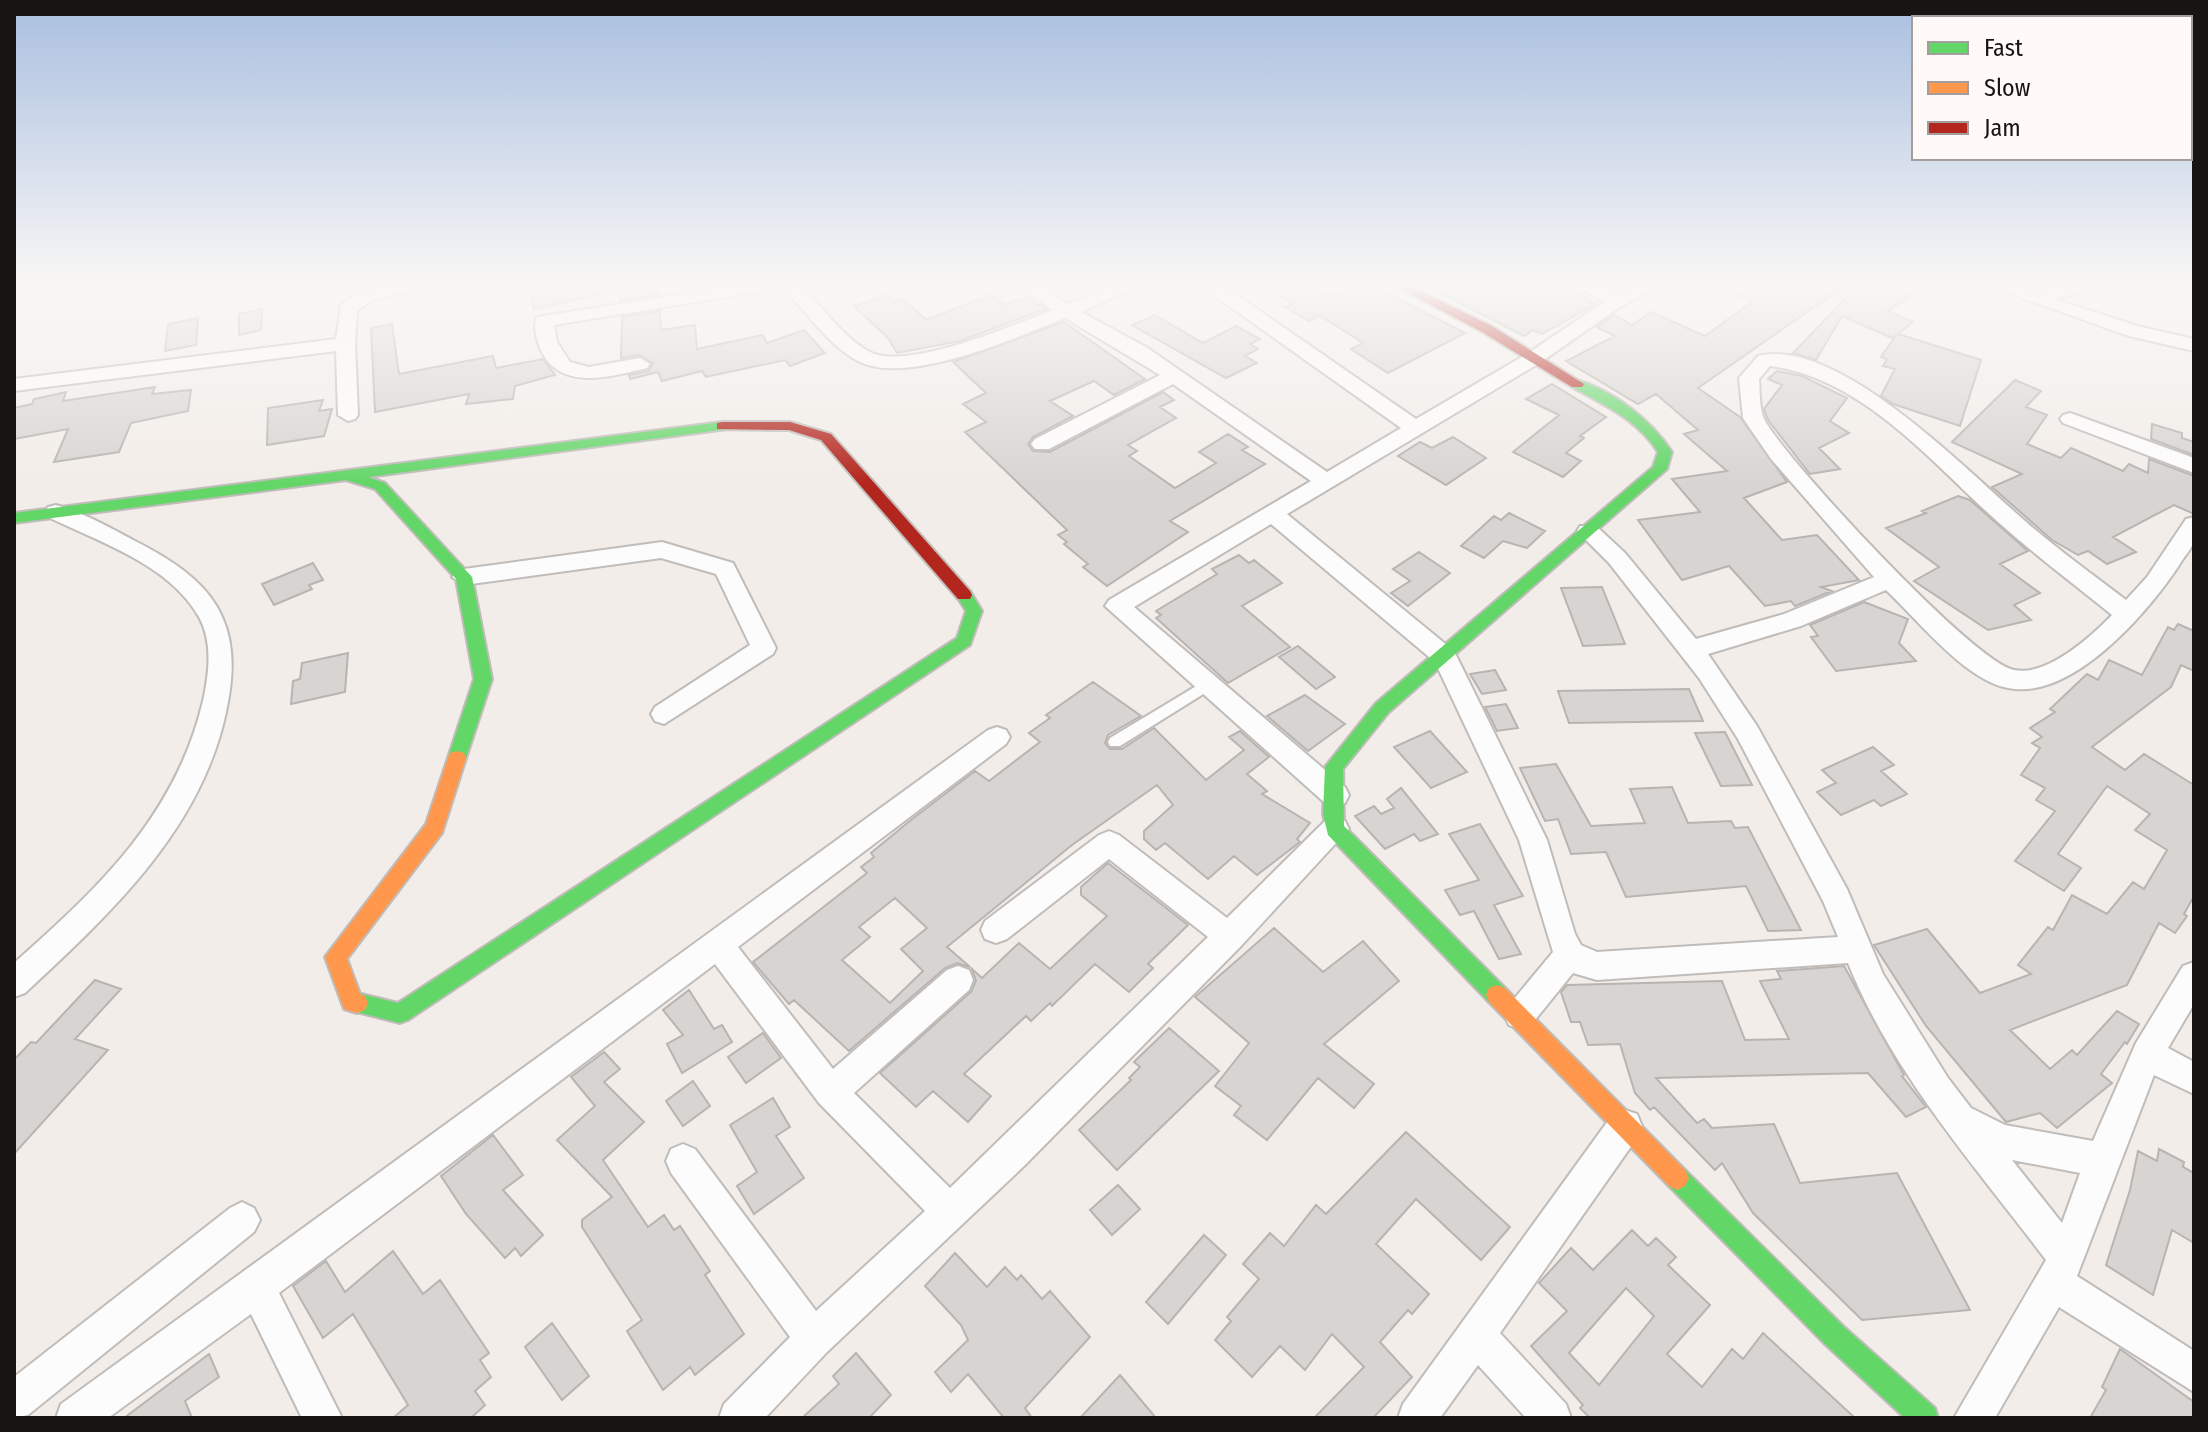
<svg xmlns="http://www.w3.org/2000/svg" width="2208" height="1432" viewBox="0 0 2208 1432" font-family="'Fira Sans Condensed',sans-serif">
  <rect width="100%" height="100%" fill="#f2ede9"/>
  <path fill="#d7d4d1" stroke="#b7b4b1" stroke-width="2" fill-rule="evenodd" d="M528,284H609L610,292L534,309Z
    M620,284H657L658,295L621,301Z
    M1260,284H1311L1333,296L1361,284H1381L1387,293L1465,333L1388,373L1351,349L1363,343L1319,315L1309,321L1285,307L1292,304Z
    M1423,284H1559L1596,304L1542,334L1533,330L1524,336Z
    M1713,284H1928L1888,311L1913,322L1898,334L1981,360L1960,426L1893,404L1881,396L1895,369L1883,366L1887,359L1881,357L1896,335L1892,338L1842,316L1816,360L1793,353L1844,300L1836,292L1698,388L1740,417L1787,482L1744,498L1782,540L1817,535L1859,580L1821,587L1832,591L1795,606L1791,601L1765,606L1729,566L1682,580L1638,520L1700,512L1672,479L1727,471L1684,434L1698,430L1656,394L1638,404L1566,361L1615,336L1597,327L1614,315L1632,325L1651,312L1705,336L1752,302Z
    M887,295L894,301L902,298L926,320L991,295L1005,305L1026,297L1046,309L960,341L897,353L888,338L854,306Z
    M262,309L261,330L239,335V314Z
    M660,311L661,330L695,325L697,349L763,335L767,343L804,330L825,353L790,366L785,360L706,377L702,371L662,381L658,372L630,379L629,375L648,371L653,363L639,355L621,358L622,317Z
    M1155,315L1203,343L1236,326L1260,339L1250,344L1258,349L1245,356L1257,363L1226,378L1132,325Z
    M198,318L196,345L165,351L168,324Z
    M1064,322L1145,379L1114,395L1094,381L1050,401L1073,416L1033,437L1028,444L1033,451L1050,452L1163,392L1174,400L1160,407L1176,418L1128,445L1137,451L1129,456L1175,488L1216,463L1199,452L1228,434L1248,447L1242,450L1265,464L1170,521L1188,532L1107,586L1083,567L1088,564L1064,544L1067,542L1058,535L1067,530L965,432L986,422L963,404L986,393L953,362Z
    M392,324L399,374L493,356L496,368L543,359L555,375L515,386L513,399L466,404L469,394L375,412L371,328Z
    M1777,371L1802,376L1847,398L1830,421L1849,433L1819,448L1840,469L1810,474L1768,420L1764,409L1782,385L1768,379Z
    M2015,380L2041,391L2026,407L2047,415L2027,444L2061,458L2071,448L2123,471L2129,464L2148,473L2149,459L2194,476V514L2174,505L2113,537L2136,552L2107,564L2088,551L2078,555L2052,540L1992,487L2022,474L1952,442Z
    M1552,384L1606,417L1580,436L1584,438L1566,453L1581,461L1563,477L1513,452L1559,415L1526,399Z
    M155,387L152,394L191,390L188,411L131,423L119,452L54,462L68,429L14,439V408L32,404L34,399L66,392L63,401Z
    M323,400L319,411L332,409L324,436L267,445L268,408Z
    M2152,424L2182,433V438L2194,442V455L2151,439Z
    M1453,437L1486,458L1446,485L1398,456L1420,442L1432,448Z
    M1958,496L1970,500L2028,551L2000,564L2040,593L2014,605L2031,620L1988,630L1914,581L1939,567L1886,528L1926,513L1922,511Z
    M1509,513L1545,531L1527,548L1503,541L1484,558L1461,546L1494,516L1501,520Z
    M1419,552L1450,573L1408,606L1391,593L1410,581L1393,569Z
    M1239,555L1249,563L1254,560L1282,583L1242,606L1290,647L1228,683L1156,618L1161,615L1156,611L1217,574L1212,569Z
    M313,563L323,580L309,585L312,589L274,605L262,584Z
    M1602,587L1625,644L1583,646L1561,588Z
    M1864,602L1908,619L1899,643L1916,661L1836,671L1811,637L1818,636L1810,625Z
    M2178,624L2194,631V671L2181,665L2171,687L2092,747L2125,770L2144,754L2194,785V896L2184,914L2187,916L2175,933L2159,923L2127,985L2010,1030L2050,1069L2072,1050L2077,1055L2117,1011L2139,1024L2127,1044L2125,1042L2101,1074L2112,1083L2057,1128L2040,1113L2006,1122L1926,1026L1874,945L1927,929L1980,993L2031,974L2018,965L2048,927L2053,930L2072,895L2107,914L2133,882L2144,889L2167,850L2135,830L2150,814L2107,786L2058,854L2081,868L2064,891L2015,861L2055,811L2036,800L2045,788L2021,775L2040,748L2032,743L2042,737L2030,728L2055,712L2050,709L2087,674L2098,680L2109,660L2142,675L2168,627L2174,630Z
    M1298,646L1335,677L1316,689L1279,657Z
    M348,653L345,692L291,704L293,681L300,679L302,663Z
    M1495,670L1506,690L1482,694L1470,674Z
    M1093,682L1141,716L1108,735L1105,743L1110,749H1122L1154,728L1206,780L1244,750L1229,737L1240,731L1269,757L1247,774L1267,791L1262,794L1310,823L1297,839L1300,842L1257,875L1234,856L1208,879L1165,843L1156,850L1144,839V831L1173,805L1157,785L1072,845L947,947L970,967L957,963L945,968L849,1051L794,1000L789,1004L753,962L867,873L861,867L874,857L871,853L911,820L975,771L989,781L1040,742L1029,733L1050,718L1046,715ZM895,898L927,928L901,949L923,971L890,1003L842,960L870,937L859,927Z
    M1689,689L1703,721L1569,723L1558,691Z
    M1305,695L1345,724L1308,751L1267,716Z
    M1506,704L1518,728L1497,731L1485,707Z
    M1430,731L1467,772L1431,788L1394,747Z
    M1725,732L1752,785L1721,786L1695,733Z
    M1873,747L1894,765L1881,771L1907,794L1881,806L1874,800L1841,815L1817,792L1836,783L1822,770Z
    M1556,764L1591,826L1645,823L1630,789L1672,787L1688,823L1731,821L1735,828L1748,827L1801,930L1768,931L1746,886L1626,897L1606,852L1571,854L1558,819L1545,821L1520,768Z
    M1401,788L1438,834L1420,841L1414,834L1385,849L1355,816L1374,806L1381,814L1394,808L1387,799Z
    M1480,824L1523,896L1494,905L1521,954L1499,959L1474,911L1460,915L1445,890L1479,880L1449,834Z
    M1108,863L1188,925L1148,964L1153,968L1129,992L1095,964L1052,1006L1050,1003L1031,1021L1026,1016L964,1074L991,1096L968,1122L933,1091L916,1107L880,1073L971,992L976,981L972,969L982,978L1019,943L1050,969L1107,916L1081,895V887Z
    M1274,928L1323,972L1363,941L1399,981L1324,1044L1374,1084L1354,1108L1318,1078L1267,1140L1234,1115L1241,1106L1215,1086L1249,1043L1195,997Z
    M1844,966L1904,1075L1902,1076L1926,1107L1906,1117L1868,1073L1656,1078L1697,1123L1704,1119L1712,1128L1774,1124L1800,1183L1897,1173L1970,1310L1862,1320L1753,1213L1722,1163L1715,1170L1654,1107L1650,1110L1635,1093L1620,1044L1588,1045L1580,1022H1571L1561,992L1567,985L1722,981L1745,1040L1789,1039L1760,981L1781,979L1777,971Z
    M95,980L121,989L75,1039L108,1050L14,1154V1060L31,1042L36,1043Z
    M689,990L714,1029L722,1025L732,1042L682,1073L667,1044L683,1035L663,1010Z
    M1169,1028L1219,1071L1117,1170L1079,1130L1131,1080L1129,1078L1140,1067L1134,1062Z
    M763,1033L781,1058L746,1083L728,1057Z
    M604,1052L620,1069L604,1082L644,1122L603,1160L648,1227L664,1215L674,1230L680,1226L710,1271L705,1275L744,1334L695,1375L690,1367L663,1390L627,1331L642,1320L582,1227V1220L612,1197L557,1140L595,1106L571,1077Z
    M693,1081L710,1106L683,1126L666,1101Z
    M773,1098L790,1127L776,1136L804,1178L754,1214L737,1186L757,1172L730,1125Z
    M1406,1132L1510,1227L1481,1260L1416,1199L1376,1244L1429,1294L1412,1314L1408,1310L1380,1342L1412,1377L1373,1418H1314L1364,1367L1332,1334L1305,1370L1280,1346L1252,1377L1215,1340L1231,1321L1227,1317L1259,1279L1243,1264L1270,1233L1284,1246L1316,1205L1326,1214Z
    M493,1135L523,1175L503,1190L543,1235L521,1256L515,1248L505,1258L466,1214L441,1176Z
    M2159,1149L2184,1162L2183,1167L2194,1173V1243L2172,1230L2153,1295L2106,1265L2130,1190L2138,1151L2157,1161Z
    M1118,1185L1140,1209L1112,1235L1090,1210Z
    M1632,1230L1648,1246L1656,1238L1676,1257L1668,1265L1710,1305L1667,1354L1702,1387L1732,1349L1743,1359L1763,1333L1855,1418H1590L1580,1408L1583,1405L1531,1346L1567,1311L1539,1283L1571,1248L1593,1270ZM1626,1288L1654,1316L1599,1385L1569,1353Z
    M1204,1235L1226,1255L1168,1324L1146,1302Z
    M393,1251L423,1294L440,1280L489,1353L480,1360L491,1377L475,1391L485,1405L471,1418H393L408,1405L353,1314L323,1338L293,1286L326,1261L345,1292Z
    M955,1253L987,1287L1005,1267L1017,1280L1021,1275L1042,1299L1050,1291L1090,1337L1025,1408L1032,1418H1004L968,1374L951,1392L935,1372L968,1340L961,1325L925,1286Z
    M552,1323L589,1376L562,1400L525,1347Z
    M2120,1349L2194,1402V1418H2090L2106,1390L2102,1387Z
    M856,1353L891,1395L869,1418H802L839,1384L833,1376Z
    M209,1354L219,1377L185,1401L192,1418H124Z
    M1120,1375L1156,1418H1080Z"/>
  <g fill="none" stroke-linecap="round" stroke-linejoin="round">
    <g stroke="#c0bcb9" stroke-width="4">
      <path id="lane" d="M1208,679L1213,680L1215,684L1213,688L1120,746H1110L1108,742L1110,738Z"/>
    </g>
    <g stroke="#c0bcb9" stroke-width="4">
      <path id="street" d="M398,284H430L427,288L372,300L357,311L355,344L358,415L355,419L348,421L338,415L336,351L14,391V379L336,339L341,305L360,292Z
        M747,284H799C821,305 842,337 870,352C905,371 1016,325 1052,310L1018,284H1038L1068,304L1114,284H1137L1134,288L1081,312L1146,347L1327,472L1401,428L1222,301L1191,284H1214L1234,293L1416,419L1527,354L1604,302L1574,284H1596L1617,294L1641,284H1664L1623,305L1541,362L1287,514L1454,651L1547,840L1575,934L1581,945L1597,952L1838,937L1823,901L1738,739L1699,678L1609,563L1577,531L1580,526H1596L1625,553L1696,639L1784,614L1874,577L1771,459L1743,418L1739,378L1758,356C1838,336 1969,473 2025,521C2057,549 2092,574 2126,600L2147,577L2186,519L2194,517C2194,524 2196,534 2194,541C2192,549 2182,559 2178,567C2147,613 2072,701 2008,688C1965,680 1918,620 1886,590L1801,626L1708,654L1757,726L1847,889L1883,974L1948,1078L1971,1108L2005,1125L2093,1141L2136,1043L2183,966L2194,962V1004L2168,1048L2194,1062V1094L2154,1075L2077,1276L2194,1351V1392L2059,1307L1995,1418H1954L2046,1260C1975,1166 1892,1073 1848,963L1597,980L1573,973L1531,1025L1520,1029L1509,1025L1504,1015L1509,1005L1553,952L1519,840L1435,662L1271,524L1134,607L1345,787L1349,795L1345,803L1335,806L1325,803L1105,606L1109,600L1311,481L1173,384L1049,449H1035L1031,444L1035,439L1160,375L1065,318C1018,337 906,387 858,361C829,346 806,311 783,288L554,325L557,342L570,362L589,367L640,358L650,364L647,368C610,377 558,392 540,348C536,338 533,326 537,317ZM1770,366C1863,378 1932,463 1998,522C2035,555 2074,584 2112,615C2092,636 2047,677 2014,670C1973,662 1789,463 1765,421C1759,410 1760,391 1759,379ZM2012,1160L2080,1173L2062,1223Z
        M1983,284H2009L2034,292L2073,284H2104L2101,288L2054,299L2141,327L2194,339V351L2129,336Z
        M2070,413L2194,458V473L2063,423L2060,419L2063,415Z
        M56,505C82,512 109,527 133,540C213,580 246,621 226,712C201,830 110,914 25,993L14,997V963C99,888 176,815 203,701C209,674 213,642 199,617C169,564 99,542 48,517L45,512L48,507Z
        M662,542L733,563L776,648L773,654L664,724L655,721L651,714L655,707L750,645L716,574L661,558L464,585L452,577L464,569Z
        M997,727L1006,730L1010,737L1006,744L738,947L833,1069L947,970L958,966L969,970L973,980L969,990L854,1093L950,1188L1208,937L1109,859L1007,939L996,943L985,939L981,930L985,921L1099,835L1109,831L1119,835L1227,918L1325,821L1335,818L1345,821L1349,829L1241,946L1024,1166L827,1352L765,1418H719L724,1404L790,1337L671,1173L666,1161L671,1149L683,1144L695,1149L816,1311L925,1211L819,1103L715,964L279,1293L342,1418H302L251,1314L108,1418H56L61,1404L988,730Z
        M1625,1110L1637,1114L1642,1126L1637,1138L1500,1333L1566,1404L1571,1418H1526L1478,1365L1440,1418H1398L1403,1404L1613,1114Z
        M242,1202L254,1208L260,1220L254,1232L28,1415L14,1418V1377L230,1208Z"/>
    </g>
    <g stroke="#c0bcb9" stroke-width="4">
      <path id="fast" d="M1577,380C1614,391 1651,420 1672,452L1667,469L1388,713L1343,769L1344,826L1505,988L1508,995L1505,1002L1497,1005L1489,1002L1328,835L1323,814L1325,767L1376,703L1653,467L1658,452C1638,420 1604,405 1572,387V381Z
        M722,422L727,423V429L368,477L385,483L472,577L492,679L466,758L464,763H450L448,758L474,679L456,579L375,489L346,480L14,523V513Z
        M964,589L970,591L982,611L970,645L408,1020L400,1023L349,1010L346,1003L349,996L357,993L398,1003L957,638L966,611L956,595Z
        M1677,1166L1685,1170L1844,1327L1935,1408L1938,1418H1905L1826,1345L1669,1186L1665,1178L1669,1170Z"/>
    </g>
    <g stroke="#c0bcb9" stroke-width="4">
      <path id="slow" d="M457,751L464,753L466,758L442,833L347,959L360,994L365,996L368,1003L365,1010L357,1013L344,1009L325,957L426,824L448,758L450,753Z
        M1497,985L1505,988L1685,1170L1689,1178L1685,1186L1677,1190L1669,1186L1489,1002L1486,995L1489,988Z"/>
    </g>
    <g stroke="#c0bcb9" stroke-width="4">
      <path id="jam" d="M1391,284H1406L1492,326L1584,384L1582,387H1572L1482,332Z
        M722,422H790L831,434L970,591L972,595L970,599H958L821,440L789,430L717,429V423Z"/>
    </g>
    <use href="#lane" fill="#fdfcfc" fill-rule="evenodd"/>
    <use href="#street" fill="#fdfcfc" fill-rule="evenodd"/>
    <use href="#fast" fill="#63d668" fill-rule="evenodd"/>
    <use href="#slow" fill="#ff974d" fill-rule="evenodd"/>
    <use href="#jam" fill="#b3261e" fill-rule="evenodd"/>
  </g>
  <linearGradient id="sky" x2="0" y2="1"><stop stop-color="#a9bfe0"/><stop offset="0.59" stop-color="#f9f7f5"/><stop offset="1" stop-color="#f9f7f5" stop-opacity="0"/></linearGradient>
  <rect width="2208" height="484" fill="url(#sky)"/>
  <rect width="2208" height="1432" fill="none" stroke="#181412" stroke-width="32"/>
  <rect x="1912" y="16" width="280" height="144" fill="#fffaf8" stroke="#a39e9c" stroke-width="2"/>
  <rect x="1928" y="42" width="40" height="12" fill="#63d668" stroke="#a39e9c" stroke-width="2"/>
  <text x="1984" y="56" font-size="24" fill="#181412">Fast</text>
  <rect x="1928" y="82" width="40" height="12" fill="#ff974d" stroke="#a39e9c" stroke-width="2"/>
  <text x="1984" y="96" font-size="24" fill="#181412">Slow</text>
  <rect x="1928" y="122" width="40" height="12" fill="#b3261e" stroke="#a39e9c" stroke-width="2"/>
  <text x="1984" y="136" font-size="24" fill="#181412">Jam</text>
</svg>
